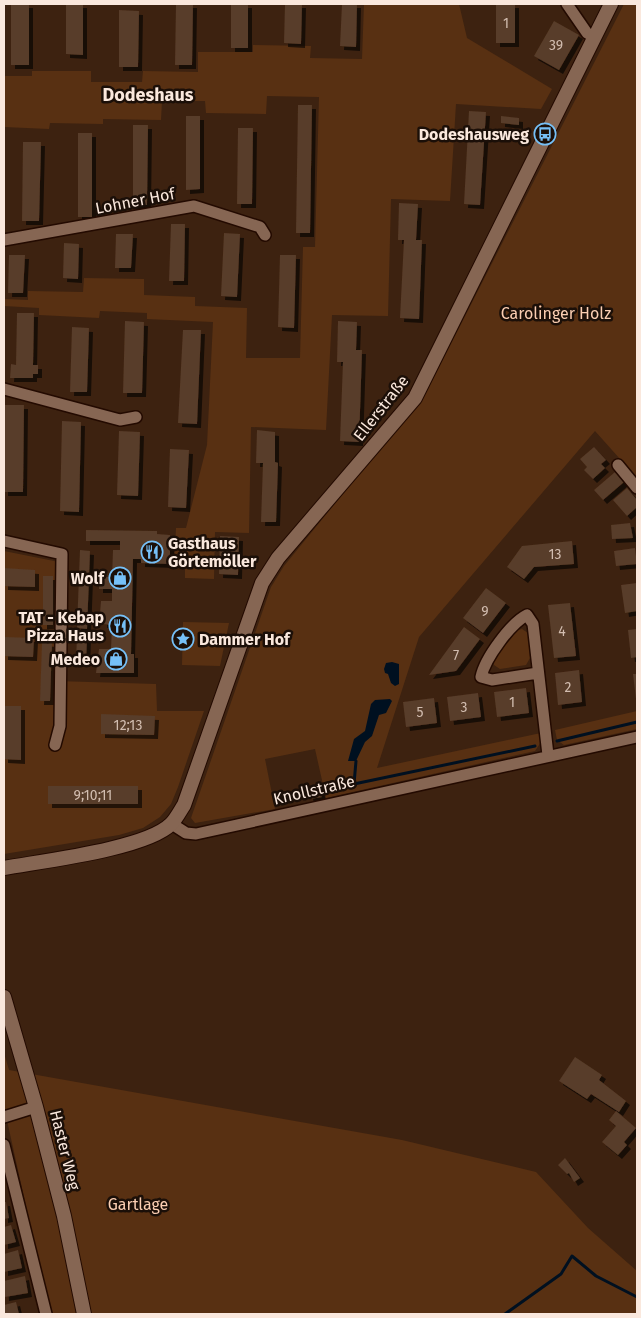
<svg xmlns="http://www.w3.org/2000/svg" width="641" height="1318" viewBox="0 0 641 1318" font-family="'Fira Sans',sans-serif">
  <defs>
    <filter id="shadow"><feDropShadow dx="4" dy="4" stdDeviation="0" flood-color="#0009"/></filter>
  </defs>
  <rect width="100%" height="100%" fill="#3d2210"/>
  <path fill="#583012" d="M364,4H459L467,38L552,89L541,109L456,104L450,201L391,199L388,316L332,315L326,430L251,427L249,533L215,532L214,579L185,578V568H174L176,528H186L207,445L213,322L147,319V313L100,311L99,318L39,315V308L4,306V299L28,300V291L83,292L84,278L144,279V295L195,297V306L247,308L246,358H300L303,247H315L319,97L267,96L266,114L206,113L205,101H162L161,120L103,119V124L50,123L49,129L4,127V76H32V71H91V82H142L143,71L198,72V52H253V45L311,46L310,58L362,59Z
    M624,4H637V478L595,431L419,637L377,768L541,733V742L535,751L326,798L315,749L265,759L275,809L195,823L191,818L271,587L284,566L427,391Z
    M4,551L59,562L56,681L156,684L157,711H204L178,787L171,804L160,817L143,828L119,835L4,854Z
    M183,622L229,623L220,666L182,665Z
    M522,629L528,633L530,658L526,665L500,669L494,665V660L515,631Z
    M637,711V729L564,745L557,740L555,730Z
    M4,1053L9,1070L402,1140L536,1172L588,1228L637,1271V1314H50L4,1107Z"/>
  <path fill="#001020" d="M392,662L399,664V684L395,686L391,683L388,674L385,673L384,669L386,663Z
    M390,699L392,701L386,713L379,715L372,736L365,742L356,761H348L354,739L365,731L371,704L375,700Z"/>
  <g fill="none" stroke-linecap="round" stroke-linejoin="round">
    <path stroke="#001020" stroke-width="3" d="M557,741L637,722
      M356,761L354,784L535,746
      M505,1314L561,1274L572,1256L596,1276L637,1297"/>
  </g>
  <path fill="#583c29" filter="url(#shadow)" d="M11,4H29V65H11Z
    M66,4H83V55L66,54Z
    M176,4H193L192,65H175Z
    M231,4H248V48H231Z
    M285,4H302L301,44L284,43Z
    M342,4H357L356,47L340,46Z
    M496,4H515V43H496Z
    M119,10L139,11L138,67H119Z
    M554,21L579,35L559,70L534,56Z
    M298,105H312L310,233H296Z
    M469,111L486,112L480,205L464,204Z
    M186,116H200V189L186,190Z
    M501,116L519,118V125L501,123Z
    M133,125H148L147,205H133Z
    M238,128H253L252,204H237Z
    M78,133H92V217H78Z
    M23,142H41L39,221H22Z
    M399,203L418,204L416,240H422L419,319L400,318L404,240H398Z
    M171,224H185L184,281H169Z
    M224,233L240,234L237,297L221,296Z
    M116,234H133L131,268H115Z
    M64,243L79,244L78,279L63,278Z
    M9,255H25L23,293H8Z
    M280,255H296L294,328L278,327Z
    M17,313H34L33,365H38V374H33V378H10L11,364L16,365Z
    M125,321L144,322L142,393H123Z
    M338,321L357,322L356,350H362L359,442L340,441L343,362H337Z
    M72,327L89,328L87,392H70Z
    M183,330H201L197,424L178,423Z
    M4,405H24L23,492H4Z
    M62,421L81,422L79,512L60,511Z
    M257,430L275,432V462L278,463L276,522H261L263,463H256Z
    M119,431L140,432L138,496L117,495Z
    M594,447L606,460L601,464L605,468L593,479L584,470L587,467L580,459Z
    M170,449L189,450L186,508L168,507Z
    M615,472L624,482L603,500L594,490Z
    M627,488L637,500V507L627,516L613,500Z
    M630,523L633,538L612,539L611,525Z
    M86,530L157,531V534L170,535V564L141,563V559H133L131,654H134V673H96L99,649H111L112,625L103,624V613H100L101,601H112V589H99V577H112L113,550H120V541H86Z
    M220,536L239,537L238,575L219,574Z
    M572,541L574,564L534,567L524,579L507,567L522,546Z
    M635,548L637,564L616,566L614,551Z
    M80,550L90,551L87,629L77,628Z
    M4,568L35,570V587L4,586Z
    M43,576H53V625H43Z
    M637,583V611L625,613L621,585Z
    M486,588L506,603L483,633L463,618Z
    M570,603L576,656L554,658L548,605Z
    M464,627L480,639L456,671L429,675Z
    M637,629V657L631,658L628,630Z
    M77,636H87L86,663L76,662Z
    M4,637L34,638L33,657L4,656Z
    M42,642L52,643L50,701H40Z
    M579,670L582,702L558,705L555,673Z
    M633,674H637V699H636Z
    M526,688L529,713L497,717L494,692Z
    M478,693L481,717L450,721L447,697Z
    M434,698L437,723L406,727L403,702Z
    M4,706H21V760L4,759Z
    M101,714L155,716L154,735L101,734Z
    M48,786H138V804H48Z
    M320,789L322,797L310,799L308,791Z
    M575,1057L602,1075L599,1080L626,1101L619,1112L591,1094L587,1099L559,1081Z
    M616,1111L636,1128L624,1142L627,1145L618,1155L602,1142L616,1126L609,1120Z
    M565,1158L580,1178L574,1182L569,1173L567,1174L558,1165Z
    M4,1202H6L9,1218L4,1219Z
    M11,1225L16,1242L4,1245V1227Z
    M18,1250L22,1268L4,1272V1254Z
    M25,1276L28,1293L5,1297L4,1281Z
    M16,1302L19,1314H4V1305Z"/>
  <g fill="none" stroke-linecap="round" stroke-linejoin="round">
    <g stroke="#230a00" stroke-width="14">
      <path id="minor" d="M567,4L587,33L594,37
        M4,240L194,206L260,227L265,235
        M4,389L120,420L136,417
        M618,465L637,488
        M4,541L62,554L60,726L55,745
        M538,673L492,680L481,677C485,658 511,623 527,615L533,624L548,755
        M172,824L186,833L196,834L637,737
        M4,1117L36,1107
        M4,1145L46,1314"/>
    </g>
    <g stroke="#230a00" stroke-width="16">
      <path id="tertiary" d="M4,868C42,861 146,849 171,824C176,819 180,811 184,805L262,583L278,558L415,398L611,4
        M4,997L36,1107L64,1216L84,1314"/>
    </g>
    <use href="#minor" stroke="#866653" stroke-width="11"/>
    <use href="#tertiary" stroke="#866653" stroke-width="14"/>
  </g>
  <defs>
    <g id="bus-ring" transform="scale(1.125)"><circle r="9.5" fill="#1b0f08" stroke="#76c0f7" stroke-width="1.5"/><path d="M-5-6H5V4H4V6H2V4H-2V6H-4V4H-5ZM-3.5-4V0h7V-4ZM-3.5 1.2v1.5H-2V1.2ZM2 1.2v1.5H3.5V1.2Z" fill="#76c0f7"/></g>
    <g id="restaurant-ring" transform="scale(1.125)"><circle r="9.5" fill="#1b0f08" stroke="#76c0f7" stroke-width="1.5"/><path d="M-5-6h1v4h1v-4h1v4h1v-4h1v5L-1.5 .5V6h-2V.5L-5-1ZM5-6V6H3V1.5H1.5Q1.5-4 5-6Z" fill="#76c0f7"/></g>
    <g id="shop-ring" transform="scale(1.125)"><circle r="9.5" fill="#1b0f08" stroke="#76c0f7" stroke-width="1.5"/><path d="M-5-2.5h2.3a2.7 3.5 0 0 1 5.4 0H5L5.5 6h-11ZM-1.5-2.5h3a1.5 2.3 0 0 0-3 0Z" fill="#76c0f7"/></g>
    <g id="sight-ring" transform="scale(1.125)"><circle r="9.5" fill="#1b0f08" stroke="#76c0f7" stroke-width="1.5"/><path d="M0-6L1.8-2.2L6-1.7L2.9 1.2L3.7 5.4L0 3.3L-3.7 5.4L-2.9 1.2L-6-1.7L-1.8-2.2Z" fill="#76c0f7"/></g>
  </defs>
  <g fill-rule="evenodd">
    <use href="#bus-ring" x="545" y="134"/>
    <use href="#restaurant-ring" x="152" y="552"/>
    <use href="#shop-ring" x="120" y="578"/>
    <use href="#restaurant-ring" x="120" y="626"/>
    <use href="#sight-ring" x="183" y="639"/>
    <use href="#shop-ring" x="116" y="659"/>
  </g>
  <g text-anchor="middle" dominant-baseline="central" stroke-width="5" stroke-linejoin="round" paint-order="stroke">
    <g font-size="14" fill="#d2bdb0">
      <text x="506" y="23">1</text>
      <text x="556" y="45">39</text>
      <text x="555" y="554">13</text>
      <text x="485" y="611">9</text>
      <text x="562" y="631">4</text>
      <text x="456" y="655">7</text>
      <text x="568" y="687">2</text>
      <text x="512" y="702">1</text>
      <text x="464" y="707">3</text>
      <text x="420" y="712">5</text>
      <text x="128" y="725">12;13</text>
      <text x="93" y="795">9;10;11</text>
    </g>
    <g font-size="16" font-weight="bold" fill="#fae8dd" stroke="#1b0f08" text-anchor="end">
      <text x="529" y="134">Dodeshausweg</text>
      <text x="168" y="543" text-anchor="start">Gasthaus<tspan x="168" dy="18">Görtemöller</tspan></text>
      <text x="104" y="578">Wolf</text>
      <text x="104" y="617">TAT - Kebap<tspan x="104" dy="18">Pizza Haus</tspan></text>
      <text x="199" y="639" text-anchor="start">Dammer Hof</text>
      <text x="100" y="659">Medeo</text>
    </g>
    <g font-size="16" fill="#fae8dd" stroke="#1b0f08">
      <text transform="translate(135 201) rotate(-11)">Lohner Hof</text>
      <text transform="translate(381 408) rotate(-52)">Ellerstraße</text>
      <text transform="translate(314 790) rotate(-13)">Knollstraße</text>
      <text transform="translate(65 1150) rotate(76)">Haster Weg</text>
    </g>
    <g font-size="16" fill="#fbceb2" stroke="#1b0f08">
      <text x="556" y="313">Carolinger Holz</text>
      <text x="138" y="1204">Gartlage</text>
    </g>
    <g font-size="18" font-weight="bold" fill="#fae8dd" stroke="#1b0f08">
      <text x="148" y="95">Dodeshaus</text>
    </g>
  </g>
  <rect width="641" height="1318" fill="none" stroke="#fae8dd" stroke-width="10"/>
</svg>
